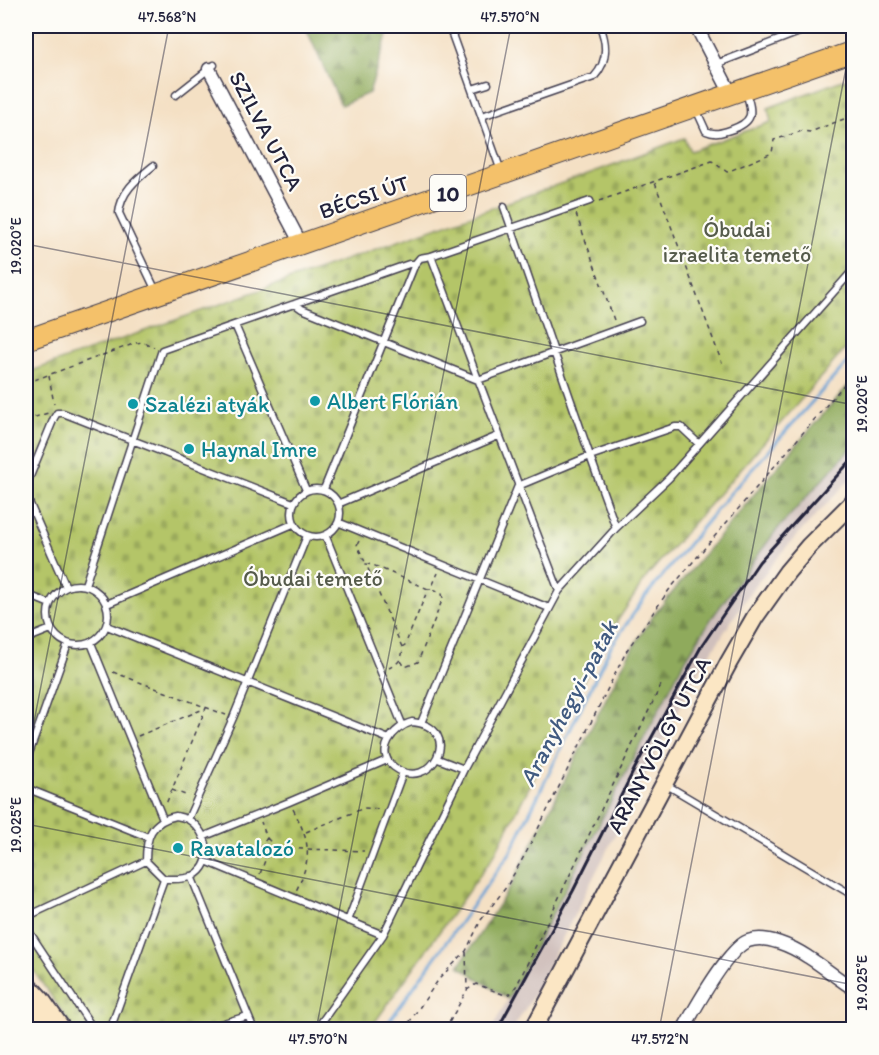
<svg xmlns="http://www.w3.org/2000/svg" width="879" height="1055" viewBox="0 0 879 1055" font-family="Itim,sans-serif">
  <defs>
    <pattern id="forest-firs" width="22" height="20" patternUnits="userSpaceOnUse" patternTransform="scale(1.5)"><rect width="22" height="20" fill="#8faa5c"/><path d="M5 1l3.5 6h-7zM16 11l3.5 6h-7z" fill="#748a4d"/></pattern>
    <pattern id="cemetery-stones" width="16" height="16" patternUnits="userSpaceOnUse" patternTransform="scale(1.5)"><rect width="16" height="16" fill="#b4c568"/><path d="M2 7V4a2 2 0 0 1 4 0v3zM10 15v-3a2 2 0 0 1 4 0v3z" fill="#9aa95b"/></pattern>
  </defs>
  <rect width="100%" height="100%" fill="#fdfcf7"/>
  <filter id="ink" filterUnits="userSpaceOnUse"><feTurbulence type="fractalNoise" baseFrequency=".0167" numOctaves="2"/><feDisplacementMap in="SourceGraphic" scale="12" xChannelSelector="R" yChannelSelector="G"/><feConvolveMatrix kernelMatrix="1 2 1 2 8 2 1 2 1" color-interpolation-filters="sRGB"/></filter>
  <filter id="wash" filterUnits="userSpaceOnUse"><feTurbulence type="fractalNoise" baseFrequency=".008" numOctaves="4" result="noise"/><feDisplacementMap in="SourceGraphic" scale="24" xChannelSelector="R" yChannelSelector="G"/><feGaussianBlur stdDeviation="1.35" result="paint"/><feColorMatrix in="noise" values="0 0 0 0 0 0 0 0 0 0 0 0 0 0 0 0 0 1.4 0 .05"/><feComposite in="paint" operator="in"/></filter>
  <g filter="url(#wash)">
    <rect width="100%" height="100%" fill="#f4e0c4"/>
    <path fill="#d0c0bc" d="M853,446V476L789,544L752,589L695,678L533,996L513,1029L491,1030L508,999L681,667L711,619L775,532Z"/>
    <path fill="url(#forest-firs)" stroke="#58664c" stroke-width="1.5" d="M305,26H390L369,93L341,105Z
      M853,380V446L775,532L711,619L681,667L508,999L459,966L512,884L627,657L652,617L771,474Z"/>
    <path fill="url(#cemetery-stones)" stroke="#6b7452" stroke-width="1.5" d="M853,76V340L648,575L604,641L494,855L370,1029H74L26,960V373L602,169L684,138L690,151L771,122L768,108Z"/>
    <g fill="none" stroke-linecap="round" stroke-linejoin="round">
      <path stroke="#649fd4" stroke-width="3" d="M383,1030L510,853L610,648L645,597L728,496L854,355"/>
    </g>
  </g>
  <g filter="url(#ink)">
    <g fill="none" stroke-linecap="round" stroke-linejoin="round">
      <g stroke="#423e50" stroke-width="9">
        <path id="lane" d="M449,26L501,171
          M716,64L815,26
          M472,89L488,84
          M176,95L214,65
          M696,109L706,131C715,135 721,133 730,130C754,122 753,114 746,92
          M854,111L851,116L854,126
          M482,116L594,77C608,62 607,43 600,26
          M153,166C137,179 121,191 119,213L156,291
          M504,207L590,456L616,528
          M431,256L559,591
          M295,304L302,309L478,380L640,321
          M235,325L306,490
          M26,486L54,418L57,413H63L293,503
          M292 513a24 24 0 1 1 48 0a24 24 0 1 1-48 0Z
          M324,489L415,264
          M26,498L29,502L66,587
          M340,503L498,436
          M340,523L549,608
          M326,537L402,724
          M48 615a30 30 0 1 1 60 0a30 30 0 1 1-60 0Z
          M85,585L162,350L409,264H415L420,258L431,256L590,201
          M26,594L50,604
          M107,604L293,524
          M107,626L389,739
          M26,639L51,629
          M91,643L163,819
          M412,722C466,727 431,795 394,767C374,752 393,727 412,722Z
          M421,723L518,486L590,456L675,427H681L699,444
          M438,759L464,769
          M26,762L68,644
          M852,778L854,779
          M665,784L854,896
          M26,788L148,837
          M176,816C180,817 186,818 189,820C208,832 216,864 193,876C184,880 174,879 164,879L146,861C146,838 150,821 176,816Z
          M188,819L233,718L307,536
          M205,836L289,802L387,760
          M206,861L383,935
          M191,876L254,1030
          M26,917L146,861
          M348,921L403,772
          M26,927L94,1030
          M110,1030L164,879
          M199,1030L248,1016
          M316,1030L383,935L464,769L559,591L616,528L669,478L854,269"/>
      </g>
      <g stroke="#423e50" stroke-width="15">
        <path id="street" d="M696,26L731,94
          M209,69L301,244
          M683,1030C694,1010 728,948 748,941C766,934 793,947 808,957C824,967 838,979 854,989"/>
      </g>
      <g stroke="#423e50" stroke-width="20">
        <path id="secondary" d="M26,983L41,999L63,1030
          M26,1001L45,1030
          M533,1030L729,662L755,617L787,572L809,546L854,501"/>
      </g>
      <g stroke="#423e50" stroke-width="22">
        <path id="primary" d="M26,340L854,51"/>
      </g>
      <path stroke="#423e50" stroke-width="1.5" stroke-dasharray="4.5 4.5" stroke-linecap="butt" d="M655,183L722,363
        M599,201L712,161L727,172L772,153L774,140L802,131L810,132L844,119
        M576,214L614,320
        M49,376L54,404
        M26,383L136,343L143,342L154,347
        M26,420L48,413
        M359,541L357,545L366,564
        M402,647L366,564L373,565L428,589
        M401,661L405,667L418,662L443,598L442,594L431,589
        M389,668C398,664 404,658 402,647L405,645L428,589H431L438,573
        M113,672L226,715
        M138,736L206,708L166,804
        M172,790L188,796
        M293,809C310,842 313,856 296,891
        M306,832L364,808L380,809
        M267,838L276,848L364,851
        M214,848H259L266,858
        M259,848L267,838L261,822
        M260,874L266,858L276,848
        M466,952L467,989
        M404,1030L439,979L466,951L481,920L507,886L527,851L627,650L669,590L854,373
        M445,1030L467,990L476,984L505,995L510,994L517,985L661,685"/>
      <use href="#lane" stroke="#fff" stroke-width="6"/>
      <use href="#street" stroke="#fff" stroke-width="12"/>
      <use href="#secondary" stroke="#fbe6c4" stroke-width="16"/>
      <use href="#primary" stroke="#f4c16b" stroke-width="20"/>
      <path stroke="#22223b" stroke-width="3" d="M497,1030L573,891L635,768L701,647L759,562L854,457"/>
    </g>
  </g>
  <path fill="none" stroke="#22223b" stroke-width="1.5" stroke-opacity="0.45" d="M26,244L854,405M26,763L169,26M26,824L854,985M316,1030L511,26M659,1030L854,27"/>
  <g fill="#0f9aa8" stroke="#fdfcf7" stroke-width="2">
    <circle cx="315" cy="401" r="6"/>
    <circle cx="133" cy="404" r="6"/>
    <circle cx="189" cy="449" r="6"/>
    <circle cx="178" cy="848" r="6"/>
  </g>
  <g text-anchor="middle" dominant-baseline="central" stroke-width="4.5" stroke-linejoin="round" paint-order="stroke">
    <rect fill="#fdfcf7" stroke="#646373" stroke-width="1.5" x="430" y="175" width="36" height="36" rx="4.5"/>
    <g font-size="21" font-weight="bold" fill="#22223b">
      <text x="448" y="193">10</text>
    </g>
    <g font-size="22" fill="#22223b" stroke="#fdfcf7">
      <text transform="translate(266 131) rotate(62)">SZILVA UTCA</text>
      <text transform="translate(364 197) rotate(-19)">BÉCSI ÚT</text>
      <text transform="translate(659 745) rotate(-62)">ARANYVÖLGY UTCA</text>
    </g>
    <g font-size="22" fill="#555b4b" stroke="#fdfcf7">
      <text x="737" y="229">Óbudai<tspan x="737" dy="25">izraelita temető</tspan></text>
      <text x="313" y="578">Óbudai temető</text>
    </g>
    <g font-size="22" fill="#0d838f" stroke="#fdfcf7" text-anchor="start">
      <text x="327" y="401">Albert Flórián</text>
      <text x="145" y="404">Szalézi atyák</text>
      <text x="201" y="449">Haynal Imre</text>
      <text x="190" y="848">Ravatalozó</text>
    </g>
    <g font-size="24" font-style="italic" fill="#405a80" stroke="#fdfcf7">
      <text transform="translate(568 703) rotate(-62)">Aranyhegyi-patak</text>
    </g>
  </g>
  <rect width="879" height="1055" fill="none" stroke="#fdfcf7" stroke-width="66"/>
  <rect x="33" y="33" width="813" height="989" fill="none" stroke="#22223b" stroke-width="2"/>
  <g font-size="15" text-anchor="middle" fill="#22223b">
    <text x="167" y="22">47.568°N</text>
    <text x="510" y="22">47.570°N</text>
    <text transform="translate(16 246) rotate(-90)" y="5">19.020°E</text>
    <text transform="translate(862 404) rotate(-90)" y="5">19.020°E</text>
    <text transform="translate(16 825) rotate(-90)" y="5">19.025°E</text>
    <text transform="translate(862 983) rotate(-90)" y="5">19.025°E</text>
    <text x="318" y="1044">47.570°N</text>
    <text x="660" y="1044">47.572°N</text>
  </g>
</svg>
